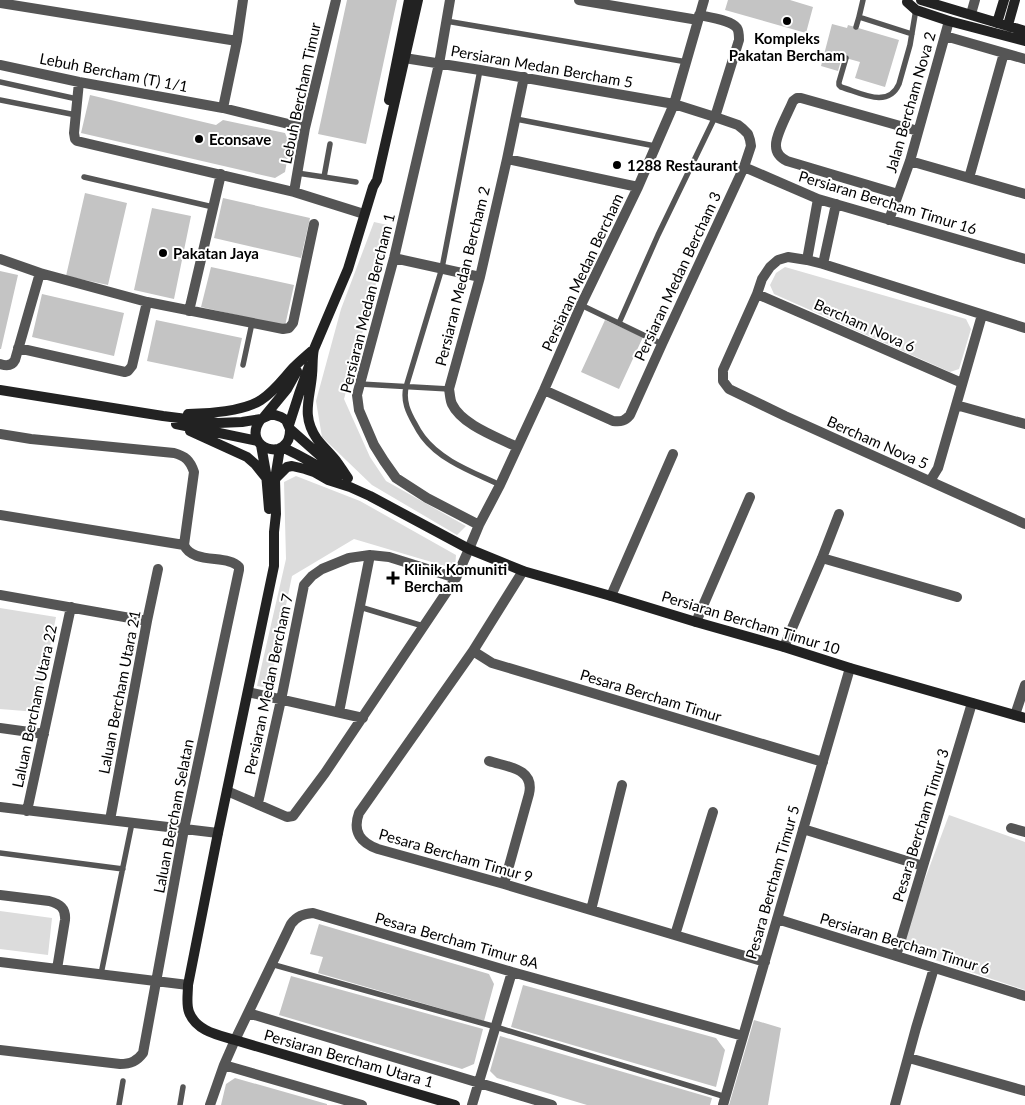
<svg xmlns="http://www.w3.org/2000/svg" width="1025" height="1105" viewBox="0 0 1025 1105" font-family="Lato,sans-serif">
  <rect width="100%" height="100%" fill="#fff"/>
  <path fill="#dcdcdc" d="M374,222L392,226L344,399L370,457L386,481L466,526L457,535L372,485L322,437L316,401L341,309Z
    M785,267L966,319L971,329L959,369L950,372L774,294L770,285L776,273Z
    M296,476L360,501L456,555L455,569L354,539L292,576L269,688L257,686L286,559L284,482Z
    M0,608L56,617L37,712L0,709Z
    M949,815L1025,842V990L899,948Z
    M0,911L52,918L48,955L0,949Z"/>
  <path fill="#c4c4c4" d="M347,0H397L366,144L318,134Z
    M728,0H790L813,7L806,33L725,10Z
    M832,24L847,28L848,25L899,40L885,87L855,78L860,62L842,57L838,71L821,66Z
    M90,95L216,125L223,120L285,133L290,145L285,172L275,178L81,133Z
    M85,193L127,203L108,285L66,276Z
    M223,198L310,218L301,258L214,238Z
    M152,208L191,216L174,299L134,290Z
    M211,267L294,285L285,326L201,307Z
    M0,271L18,275L1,349H0Z
    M42,294L124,313L114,356L32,337Z
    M156,320L242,338L233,379L147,361Z
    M605,320L643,337L619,389L581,372Z
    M319,924L489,974L494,984L484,1021L318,973L323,957L310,954Z
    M291,976L483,1029L474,1064L462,1069L279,1015Z
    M523,985L716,1038L725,1050L716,1087L511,1027Z
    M754,1020L781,1028L768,1105H729Z
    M500,1036L712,1098L710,1105H587L497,1078L490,1071Z
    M235,1078L327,1104V1105H221L226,1084Z"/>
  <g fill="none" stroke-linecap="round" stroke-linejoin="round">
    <path stroke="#555" stroke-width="5.5" d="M863,0L859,17L912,34
      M446,21L687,62
      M856,27L859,17
      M846,58L839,82V85L841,87C861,93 888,109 899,84L910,45L916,9
      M480,70L442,268L406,387C403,401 408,412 415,424C417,428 420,433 423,437C441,461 473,472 500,485
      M0,82L77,99
      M0,100L76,115
      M516,119L655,146
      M297,173L324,177L330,144
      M84,177L213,207
      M324,177L356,182
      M581,305L662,344
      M619,323L658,235L715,117
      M243,365L252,323
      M360,384L449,389
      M360,607L423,626
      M0,853L123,869
      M271,964L496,1027L726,1097
      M101,974L132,823
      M119,1105L123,1081
      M180,1105L183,1087"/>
    <path stroke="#555" stroke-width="10" d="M243,0L237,41L223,108L305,128
      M450,0L439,64L394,258L357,395L359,410L374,445L384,461L396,478L427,498L479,525
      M579,0L698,20
      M0,3L237,41
      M971,14L975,0
      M699,15C708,17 731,20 737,28C739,31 739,36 739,40L715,117
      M945,36L1025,59
      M398,57L480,70L674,104L715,117L738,125L743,129L748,134L750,140L751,146L744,167L662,344L630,415C625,421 621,422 613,421L544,390
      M0,65L79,82L223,108
      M79,82L74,133L75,139L77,141L294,192L364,214
      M507,159L638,187
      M910,161L1025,194
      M744,167L818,199L1025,259
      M969,178L1004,53
      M294,192L305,128L336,0
      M898,194L787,161C781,158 776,153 776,146C775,136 789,111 793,101L797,98H801L918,131
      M889,220L910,161L949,21
      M394,258L480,277
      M0,259L40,273
      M807,260L818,199
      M823,264L836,204
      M757,294L962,383
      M189,311L221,174
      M1025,328L823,264L807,260L788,257L778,260L770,267L762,279L757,294L723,370V381L729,389L785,416L1025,524
      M18,348L125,372L128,371L132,366L147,302
      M0,364C6,366 12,366 15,360L40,273L147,302L283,329L289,328L293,323L314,224
      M956,405L1025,424
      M0,434L31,439L174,453C185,456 190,460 194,472L184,545
      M517,447C497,437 462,425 452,404C450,400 450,394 449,389L480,277L507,159L524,77
      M930,481L938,468L982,315
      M0,515L184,545C193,565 228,554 239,567V570L184,829L143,1053C137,1061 131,1064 120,1064L0,1050
      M822,558L957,597
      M523,571L473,651L359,813C352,832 361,843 378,849L504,884L765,962
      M0,595L147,621
      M611,596L673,454
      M696,622L750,497
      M784,647L822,558L839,514
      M473,651L492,663L823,762
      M248,692L363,718
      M339,712L370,555
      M1015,715L1025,685
      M0,728L44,734
      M489,761C507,767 535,768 529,794L504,884
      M227,791L287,817L293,816L325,773L456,578L469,549L479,525L500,485L544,390L581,305L638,187L674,104L704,0
      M258,803L281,700L304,585L312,576L322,569L349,558L370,555L389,557L456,578
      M0,807L218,833
      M27,811L71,607
      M110,820L147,621L158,569
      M1011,828L1025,832
      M803,829L923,866
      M0,895L49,901C60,904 66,908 65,920L57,969
      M591,910L622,785
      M777,919L1025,996
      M675,935L713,812
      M896,956L972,703
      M0,962L188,985
      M248,1013L552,1105
      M909,1058L1025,1091
      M224,1065L362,1105
      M210,1105L224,1065L235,1040L291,924C297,916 303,914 313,913L512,972L743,1036
      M472,1105L512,972
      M723,1105L850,668
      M895,1105L916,1028L934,968"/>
    <path stroke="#222" stroke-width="10" d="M921,0L1025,31
      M907,2L916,10L949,21L1025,41
      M997,23L1004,0
      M1008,25L1015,0
      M389,100L409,0
      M0,390L163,416L218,423L242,422L261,419L270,415H275L281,417L286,420L290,429L325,460L342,474
      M188,414C208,414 244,411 261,400C274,392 283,379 294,367C300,361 307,355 314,349
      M264,417L287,389L297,371
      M261,419C239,448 291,465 290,429
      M176,424L258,441
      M289,425L299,394L309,366
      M190,431L247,457L255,464L267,479
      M261,445L266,473L269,509
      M282,447C301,456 319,466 337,478
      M280,448L275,479L276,514L274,532V566L218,833L188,985C188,994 186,1004 189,1012C196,1031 218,1035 235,1040L455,1105
      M348,478C344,473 341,467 337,462C331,454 323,447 317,439C301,416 310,399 312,375C313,366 312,358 314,349L348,269L373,187L377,180L418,0
      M275,479L287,467L292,466L305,469L314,472L328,480L350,487L370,496L469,549L523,571L611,596L696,622L784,647L850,668L1025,718"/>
  </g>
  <g fill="#000" stroke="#fff" stroke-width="2">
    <circle cx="787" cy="21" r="5"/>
    <circle cx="199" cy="139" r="5"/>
    <circle cx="617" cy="165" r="5"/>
    <circle cx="163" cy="253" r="5"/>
    <path d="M390.5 570.5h5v5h5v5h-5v5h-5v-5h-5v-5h5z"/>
  </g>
  <g text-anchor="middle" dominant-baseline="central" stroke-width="4" stroke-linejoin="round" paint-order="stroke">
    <g font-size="15" font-weight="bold" fill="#000" stroke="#fff" text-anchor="start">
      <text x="787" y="38" text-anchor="middle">Kompleks<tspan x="787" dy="17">Pakatan Bercham</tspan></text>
      <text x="209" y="139">Econsave</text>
      <text x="627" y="165">1288 Restaurant</text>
      <text x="173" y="253">Pakatan Jaya</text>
      <text x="404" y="569">Klinik Komuniti<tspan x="404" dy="17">Bercham</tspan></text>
    </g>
    <g font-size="15" fill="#000" stroke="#fff">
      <text transform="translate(542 66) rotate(10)">Persiaran Medan Bercham 5</text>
      <text transform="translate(114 72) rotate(11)">Lebuh Bercham (T) 1/1</text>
      <text transform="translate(300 93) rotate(-78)">Lebuh Bercham Timur</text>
      <text transform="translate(910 102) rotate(-74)">Jalan Bercham Nova 2</text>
      <text transform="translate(888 202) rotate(17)">Persiaran Bercham Timur 16</text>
      <text transform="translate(582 272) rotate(-65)">Persiaran Medan Bercham</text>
      <text transform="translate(462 276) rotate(-76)">Persiaran Medan Bercham 2</text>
      <text transform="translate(677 276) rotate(-65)">Persiaran Medan Bercham 3</text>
      <text transform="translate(367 303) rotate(-76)">Persiaran Medan Bercham 1</text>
      <text transform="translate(865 325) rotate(24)">Bercham Nova 6</text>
      <text transform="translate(878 442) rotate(24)">Bercham Nova 5</text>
      <text transform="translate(751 622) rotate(17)">Persiaran Bercham Timur 10</text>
      <text transform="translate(268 684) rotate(-78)">Persiaran Medan Bercham 7</text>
      <text transform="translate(119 692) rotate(-79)">Laluan Bercham Utara 21</text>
      <text transform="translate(651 695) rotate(17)">Pesara Bercham Timur</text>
      <text transform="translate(34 706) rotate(-78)">Laluan Bercham Utara 22</text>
      <text transform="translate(173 816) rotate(-79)">Laluan Bercham Selatan</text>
      <text transform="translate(920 825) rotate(-73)">Pesara Bercham Timur 3</text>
      <text transform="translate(456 855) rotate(16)">Pesara Bercham Timur 9</text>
      <text transform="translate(772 882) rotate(-74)">Pesara Bercham Timur 5</text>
      <text transform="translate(457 940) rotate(16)">Pesara Bercham Timur 8A</text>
      <text transform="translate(905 943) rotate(17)">Persiaran Bercham Timur 6</text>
      <text transform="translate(349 1058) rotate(16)">Persiaran Bercham Utara 1</text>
    </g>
  </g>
</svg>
